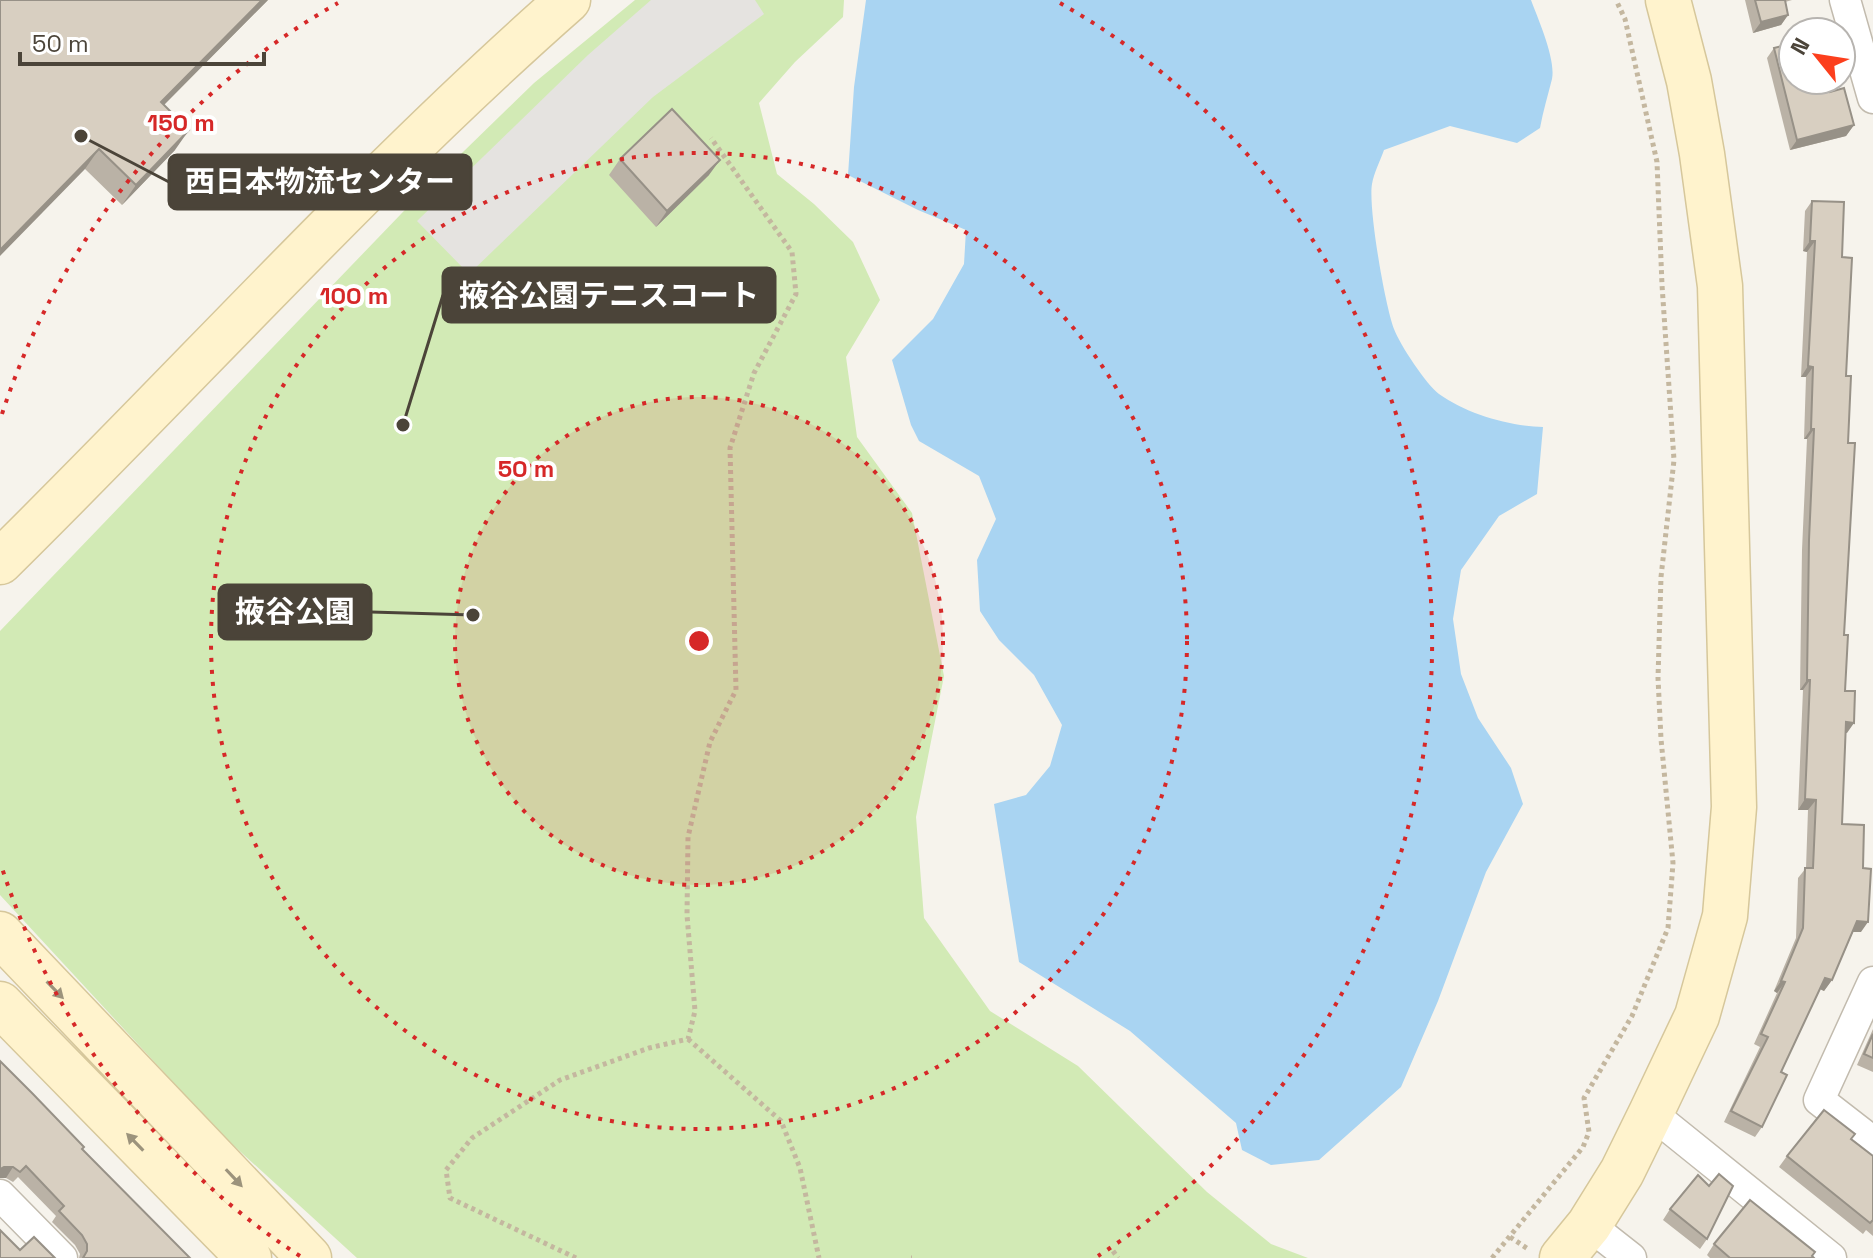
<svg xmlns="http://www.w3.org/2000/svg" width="1873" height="1258" viewBox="0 0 1873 1258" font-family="'Space Grotesk','Noto Sans JP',sans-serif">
  <rect width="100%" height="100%" fill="#f6f3ec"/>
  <path fill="#d2eab5" d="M635,0H844L843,17L795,62L759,103L777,174L814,204L853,242L880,300L846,357L857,437L912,513L944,676L916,817L924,918L990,1011L1078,1066L1207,1192L1271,1244L1308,1258H357L221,1134L0,895V631L426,188L534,83Z"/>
  <path fill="#e5e3e0" d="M651,0H755L764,14L653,97L469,274L417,221L588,55Z"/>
  <path fill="#a9d4f2" d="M866,0H1531C1538,19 1556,59 1552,79C1548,95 1543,111 1540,128L1517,143L1450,126L1384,150C1380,161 1374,173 1372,184C1368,208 1385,305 1394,329C1400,345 1426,384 1439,394C1467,414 1509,426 1543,427L1537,494L1499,516L1461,570L1453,619L1461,674L1478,718L1511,768L1523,804L1486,872L1438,1001L1401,1087L1319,1160L1271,1165L1242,1150L1236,1123L1130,1031L1019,962L994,804L1026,795L1050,766L1062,725L1034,675L999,640L980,611L977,560L996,519L979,476L919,441L911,425L892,360L933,319L964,264L966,230L918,210L848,175L854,87Z"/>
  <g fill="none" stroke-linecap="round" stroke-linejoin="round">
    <g stroke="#c2bbae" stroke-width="33">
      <path id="street" d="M1845,0L1873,98
        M1873,982L1819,1100L1873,1142
        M1651,1113L1831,1258
        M0,1195L62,1258
        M1589,1225L1631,1258"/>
    </g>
    <g stroke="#d6c79b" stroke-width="47">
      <path id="secondary" d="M0,562C190,375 368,176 568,0
        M0,934L309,1258
        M0,1004L249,1258
        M1562,1258L1589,1225L1622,1172L1651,1113L1697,1016L1725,916L1734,807L1720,286L1702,154L1689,81L1668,0"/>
    </g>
    <path stroke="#c4b79f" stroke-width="5" stroke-dasharray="4 4" stroke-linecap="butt" d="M688,1039L781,1121L800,1168L819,1258
      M1510,1237L1528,1249
      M1113,1251L1118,1258
      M576,1258L450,1198L446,1170L472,1138L560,1080L649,1048L688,1039L695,1011L687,915L688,837L710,742L736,690L730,448L754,373L796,294L792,252L711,138
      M911,1258H912
      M1492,1258L1583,1147L1589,1132L1584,1098L1632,1016L1668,928L1673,863L1661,739L1658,678L1661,577L1674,460L1662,285L1657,162L1625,19L1616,0"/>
    <use href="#street" stroke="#fff" stroke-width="30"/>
    <use href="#secondary" stroke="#fff3cd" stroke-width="44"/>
  </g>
  <path fill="#bab2a6" d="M0,0H268L164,105L175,150L122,205L85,169Z
    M1745,0H1792L1785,2L1788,15L1781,25L1753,33Z
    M1774,48L1830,92L1854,125L1846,136L1790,150L1767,58Z
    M620,159L709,175L656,227L609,175Z
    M1812,201L1842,257L1848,443L1844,635L1847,733H1845L1842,824L1861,932H1853L1832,980L1824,991L1820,989L1781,1072L1762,1127L1755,1137L1724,1122L1760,1047L1754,1044L1777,993L1774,991L1796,938L1798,878L1806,868L1808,810H1798L1803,690H1800L1802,550L1807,439H1804L1806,377H1801L1807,252L1803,251L1805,211Z
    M1873,1029V1072L1857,1065Z
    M0,1061L82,1150L190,1258H79L80,1254L75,1245L52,1222L56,1216L18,1177L13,1182L6,1178H0Z
    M1852,1139L1873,1156V1236L1866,1230L1863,1234L1779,1167L1787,1156Z
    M1670,1209L1707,1239L1700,1249L1663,1220Z
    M1714,1244L1812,1256L1814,1258H1710L1707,1255Z"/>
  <path fill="#979187" d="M262,0H268L147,122L161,102Z
    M1788,15L1781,25L1753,33L1761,22Z
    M1854,125L1846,136L1790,150L1797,140Z
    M189,130L175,150L122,205L136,185Z
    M99,149L85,169L0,256V250Z
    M720,160L709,175L656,227L667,211Z
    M1810,241H1815L1807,252L1803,251Z
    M1808,366L1813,367L1806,377H1801Z
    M1811,429H1814L1807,439H1804Z
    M1807,680H1810L1803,690H1800Z
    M1846,722L1854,723L1847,733L1839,732Z
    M1805,799L1816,800L1808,810H1798Z
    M1857,921L1868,922L1861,932H1850Z
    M1825,978L1832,980L1824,991L1818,988Z
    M1781,981L1785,982L1777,993L1774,991Z
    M4,1167H13L6,1178H0V1169Z"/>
  <path fill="#d8cfc1" stroke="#979187" stroke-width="2" d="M0,0H262L161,102L189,130L136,185L99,149L0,250Z
    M1755,0H1785L1788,15L1761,22Z
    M1793,43V80H1827L1830,92L1844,88L1854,125L1797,140L1774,48Z
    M672,109L720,160L667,211L620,159Z
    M1812,201L1844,202L1842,257L1852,258L1846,376H1851L1848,443H1855L1844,635H1848L1845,691H1855L1854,723L1846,722L1842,824L1864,825L1863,868L1871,869L1868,922L1857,921L1832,980L1825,978L1781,1072L1787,1075L1762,1127L1731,1111L1768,1037L1761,1034L1785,982L1781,981L1803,928L1805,868H1813L1816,800L1805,799L1810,680H1807L1809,540L1814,429H1811L1813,367L1808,366L1815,241H1810Z
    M1873,1034V1058L1864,1054Z
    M0,1061L32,1093L84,1147L82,1149L190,1258H83L87,1251V1244L82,1235L59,1211L64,1206L26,1166L20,1172L13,1167H4L0,1169Z
    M1824,1110L1855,1134L1851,1139L1873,1156V1220L1870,1223L1787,1156Z
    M1719,1174L1733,1186L1707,1239L1670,1209L1698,1175L1709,1186Z
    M1750,1200L1815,1252L1812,1256L1814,1258H1730L1714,1244Z
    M0,1230L20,1250L34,1237L55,1258H0Z"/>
  <defs><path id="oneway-solid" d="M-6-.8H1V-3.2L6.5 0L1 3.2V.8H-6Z" transform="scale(2)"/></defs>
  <g fill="#9c937c">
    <use href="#oneway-solid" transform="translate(55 990) rotate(46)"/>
    <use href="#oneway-solid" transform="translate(135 1142) rotate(-134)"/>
    <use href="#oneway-solid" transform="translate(234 1178) rotate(47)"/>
  </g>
  <circle cx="699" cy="641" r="244" fill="#d62828" fill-opacity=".12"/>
  <g fill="none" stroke="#d62828" stroke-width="4" stroke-dasharray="4 8">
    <circle cx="699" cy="641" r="244"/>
    <circle cx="699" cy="641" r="488"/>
    <path d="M300 1256A733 733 0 0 1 2 868M2 414A733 733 0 0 1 338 3M1060 3A733 733 0 0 1 1098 1256"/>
  </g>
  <circle cx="699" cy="641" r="12" fill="#d62828" stroke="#fff" stroke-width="4"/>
  <g font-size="24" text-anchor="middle" font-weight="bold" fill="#d62828" stroke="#fff" stroke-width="8" stroke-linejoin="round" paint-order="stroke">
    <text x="181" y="131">150 m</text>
    <text x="354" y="304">100 m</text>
    <text x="526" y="477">50 m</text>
  </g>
  <path fill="none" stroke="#4b4439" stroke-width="3" d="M81 136L169 182M403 425L443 295M473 615L371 612"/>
  <g fill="#4b4439" stroke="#fff" stroke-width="3">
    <circle cx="81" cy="136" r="8"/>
    <circle cx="403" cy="425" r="8"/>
    <circle cx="473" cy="615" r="8"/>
  </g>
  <g fill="#4b4439" stroke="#4b4439" stroke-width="3">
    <rect x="169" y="155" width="302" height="54" rx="8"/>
    <rect x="443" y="268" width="332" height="54" rx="8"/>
    <rect x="219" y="585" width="152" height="54" rx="8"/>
  </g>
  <g font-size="30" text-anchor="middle" font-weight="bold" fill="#fff">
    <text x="320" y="192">西日本物流センター</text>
    <text x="609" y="306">掖谷公園テニスコート</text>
    <text x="295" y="622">掖谷公園</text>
  </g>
  <g transform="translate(1817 56) rotate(300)"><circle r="38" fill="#ffffff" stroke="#b7b4b0" stroke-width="2"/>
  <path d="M0-6L14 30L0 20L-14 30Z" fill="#fc3f1d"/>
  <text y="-12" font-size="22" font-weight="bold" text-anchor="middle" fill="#4b4439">N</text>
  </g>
  <path d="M20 52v12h244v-12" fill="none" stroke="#4b4439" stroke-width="4"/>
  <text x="32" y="52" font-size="24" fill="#4b4439" stroke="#ffffff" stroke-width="6" paint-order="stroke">50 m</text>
</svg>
